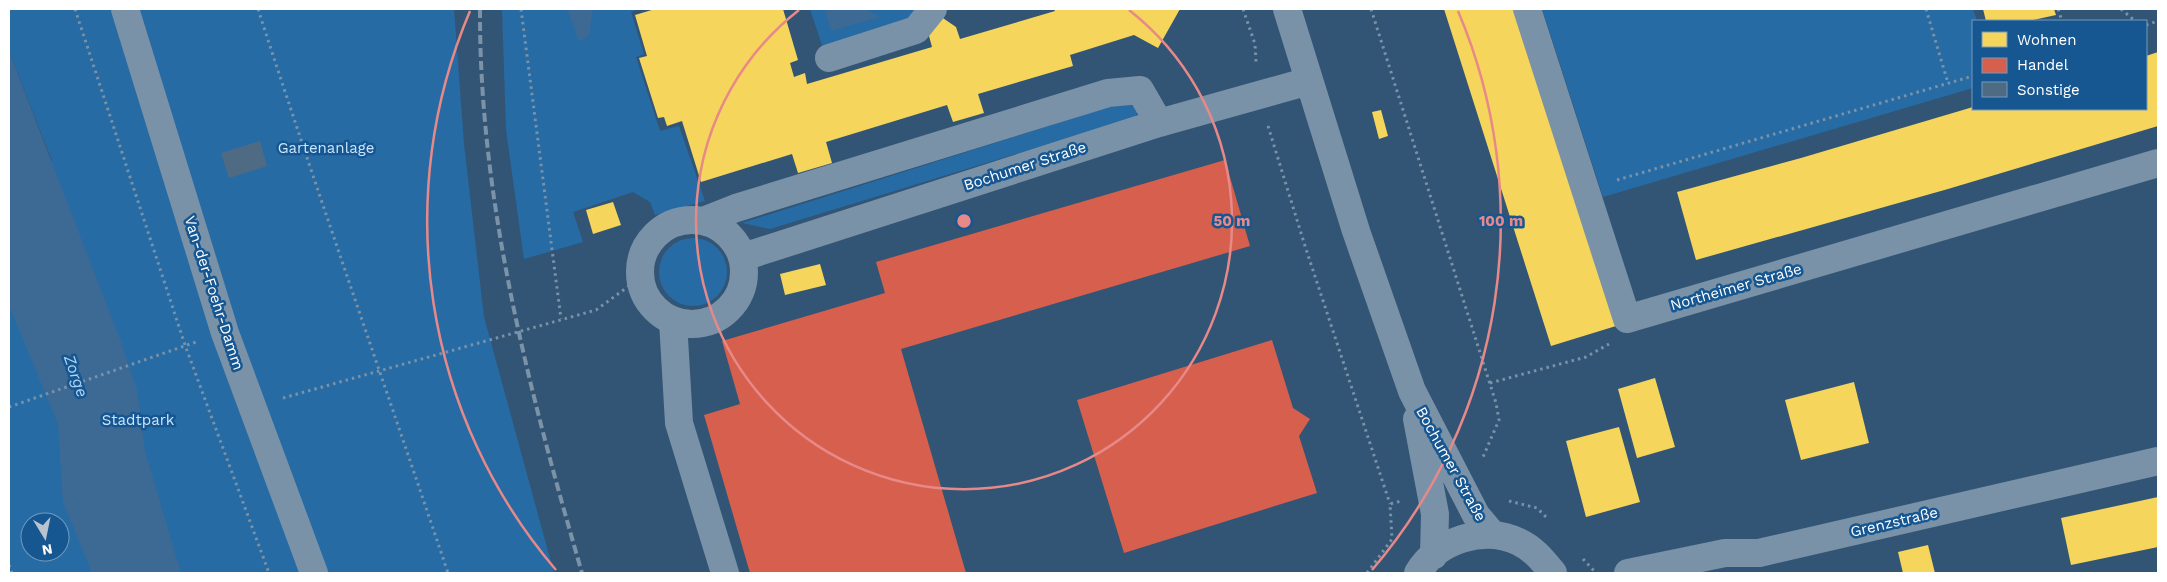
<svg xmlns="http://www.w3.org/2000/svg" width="2167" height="582" viewBox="0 0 2167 582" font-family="'Work Sans',sans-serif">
  <rect width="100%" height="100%" fill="#325575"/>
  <path fill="#276ba5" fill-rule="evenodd" d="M9,9H454L464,144L484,317L554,573H9V175L52,161L9,51ZM30,522H60V552H30Z
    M502,9H639L631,12L644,54L636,57L660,131L679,126L705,201L655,215L650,202L633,192L573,212L583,242L524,259L506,130Z
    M810,9H920L918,17L824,51Z
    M1542,9H1973L1977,21H1973V88L1603,197Z
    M1134,99L1139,111L1134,118L770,229L742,223Z
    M659 272a34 34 0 1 1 68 0a34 34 0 1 1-68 0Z"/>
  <path fill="#3d6a94" d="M567,9H593L589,36L579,41Z
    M825,9H865L880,17L831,31Z
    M9,51L121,342L137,390L145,451L181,573H92L63,502L58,424L9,305Z"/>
  <path fill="#f6d55c" d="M655,9H783L798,60L790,63L794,77L805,73L807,84L932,47L929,36L937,14L956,27L960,39L1055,11L1054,9H1180L1158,48L1134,35L1070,55L1073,66L978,94L984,113L953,122L947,105L826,142L832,163L798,173L792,154L701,182L682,121L667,126L664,117L658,118L639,58L647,56L635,15Z
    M1444,9H1514L1616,326L1551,346Z
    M1983,9H2054L2056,15L2028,21H1986Z
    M2158,52V126L1948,189L1696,260L1677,192L1801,158L1973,107V109H2146V56Z
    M1381,110L1388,136L1379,139L1372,112Z
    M613,202L621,225L593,234L586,210Z
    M820,264L826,285L785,295L780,274Z
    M1655,378L1675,447L1637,458L1618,389Z
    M1854,382L1869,443L1801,460L1785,400Z
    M1619,427L1640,502L1586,517L1566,441Z
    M2158,497V547L2071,565L2061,518Z
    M1928,545L1935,573H1903L1898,552Z"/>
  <path fill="#d6604d" d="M1225,160L1250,246L901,349L966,573H750L704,415L740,404L722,341L885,293L876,262Z
    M1272,340L1293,408L1310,419L1299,436L1317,493L1124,553L1077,400Z"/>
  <path fill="#4f6b84" d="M260,141L267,166L229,178L221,153Z"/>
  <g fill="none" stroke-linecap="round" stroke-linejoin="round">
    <path stroke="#7992a8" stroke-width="3" stroke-dasharray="2.5 4" stroke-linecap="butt" d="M75,9L185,345L269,573
      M258,9C319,198 385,385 448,573
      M521,9L561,319
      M1243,9L1255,44L1256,62
      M1371,9L1496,403L1499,420L1483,457
      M1926,9L1948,83
      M2058,9L2062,21
      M2121,9L2135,21
      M2146,25L2158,21
      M1268,126L1305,246L1390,504
      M1617,180L1973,76
      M1490,383L1586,357L1609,344
      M283,398L596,310L640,278
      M9,407L196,342
      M1509,501L1537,508L1548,519
      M1583,559L1596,573
      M9,565L12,573
      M1367,573L1392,539L1390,504L1401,501"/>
    <path stroke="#7992a8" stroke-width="28" d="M125,9L225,333L314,573
      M1287,9L1356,231L1412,391L1476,515L1493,535
      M1527,9L1627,319L2158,163
      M829,58L916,30L933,9
      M640 272a52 52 0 1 1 104 0a52 52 0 1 1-104 0Z
      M703,221L736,208L1108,93L1140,90L1159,123
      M743,257L1159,123L1309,81
      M673,321L679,423L725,573
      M1417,419L1435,514L1434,555
      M1418,573C1437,540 1484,525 1519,542C1534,549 1543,561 1553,573
      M1628,573L1725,553H1759L2158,461"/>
    <path stroke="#7b92a7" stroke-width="4" stroke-dasharray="9 4" stroke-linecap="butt" d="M480,9C479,200 529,390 582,573"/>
  </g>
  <g fill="none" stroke="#e88989" stroke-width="2.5">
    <path d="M1129 10A268 268 0 1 1 799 10"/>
    <path d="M556 570A537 537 0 0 1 470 11M1458 11A537 537 0 0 1 1372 570"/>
  </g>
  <g text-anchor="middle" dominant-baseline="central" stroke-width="5" stroke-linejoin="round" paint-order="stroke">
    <g font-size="15" fill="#cae5fc" stroke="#165691">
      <text x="326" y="148">Gartenanlage</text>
      <text x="138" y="420">Stadtpark</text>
    </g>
    <g font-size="15" fill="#fff" stroke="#165691">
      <text transform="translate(1025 166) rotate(-18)">Bochumer Straße</text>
      <text transform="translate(1736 287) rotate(-16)">Northeimer Straße</text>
      <text transform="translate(214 293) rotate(72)">Van-der-Foehr-Damm</text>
      <text transform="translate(1451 464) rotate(61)">Bochumer Straße</text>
      <text transform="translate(1894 522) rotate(-13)">Grenzstraße</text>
    </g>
    <g font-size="16" font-style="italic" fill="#afd6f7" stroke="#165691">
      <text transform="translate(76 376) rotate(71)">Zorge</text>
    </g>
  </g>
  <circle cx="964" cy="221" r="8" fill="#e88989" stroke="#165691" stroke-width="2.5"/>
  <g font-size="15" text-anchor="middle" font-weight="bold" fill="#e88989" stroke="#165691" stroke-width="5" stroke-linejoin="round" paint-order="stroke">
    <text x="1232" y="226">50 m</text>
    <text x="1501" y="226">100 m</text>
  </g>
  <rect width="2167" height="582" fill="none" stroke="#ffffff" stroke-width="20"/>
  <rect x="1972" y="20" width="175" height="90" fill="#165691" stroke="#739abd"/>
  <rect x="1982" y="32" width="25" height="15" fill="#f6d55c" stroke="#739abd"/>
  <text x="2017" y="45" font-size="15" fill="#ffffff">Wohnen</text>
  <rect x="1982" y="58" width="25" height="15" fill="#d6604d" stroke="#739abd"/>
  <text x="2017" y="70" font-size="15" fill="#ffffff">Handel</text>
  <rect x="1982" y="82" width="25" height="15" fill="#4f6b84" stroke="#739abd"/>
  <text x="2017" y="95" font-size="15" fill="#ffffff">Sonstige</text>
  <g transform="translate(45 537) rotate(170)"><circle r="24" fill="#165691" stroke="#739abd"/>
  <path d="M0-4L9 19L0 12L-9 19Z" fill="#b7c4cf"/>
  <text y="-8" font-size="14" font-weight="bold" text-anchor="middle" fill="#ffffff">N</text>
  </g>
</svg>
